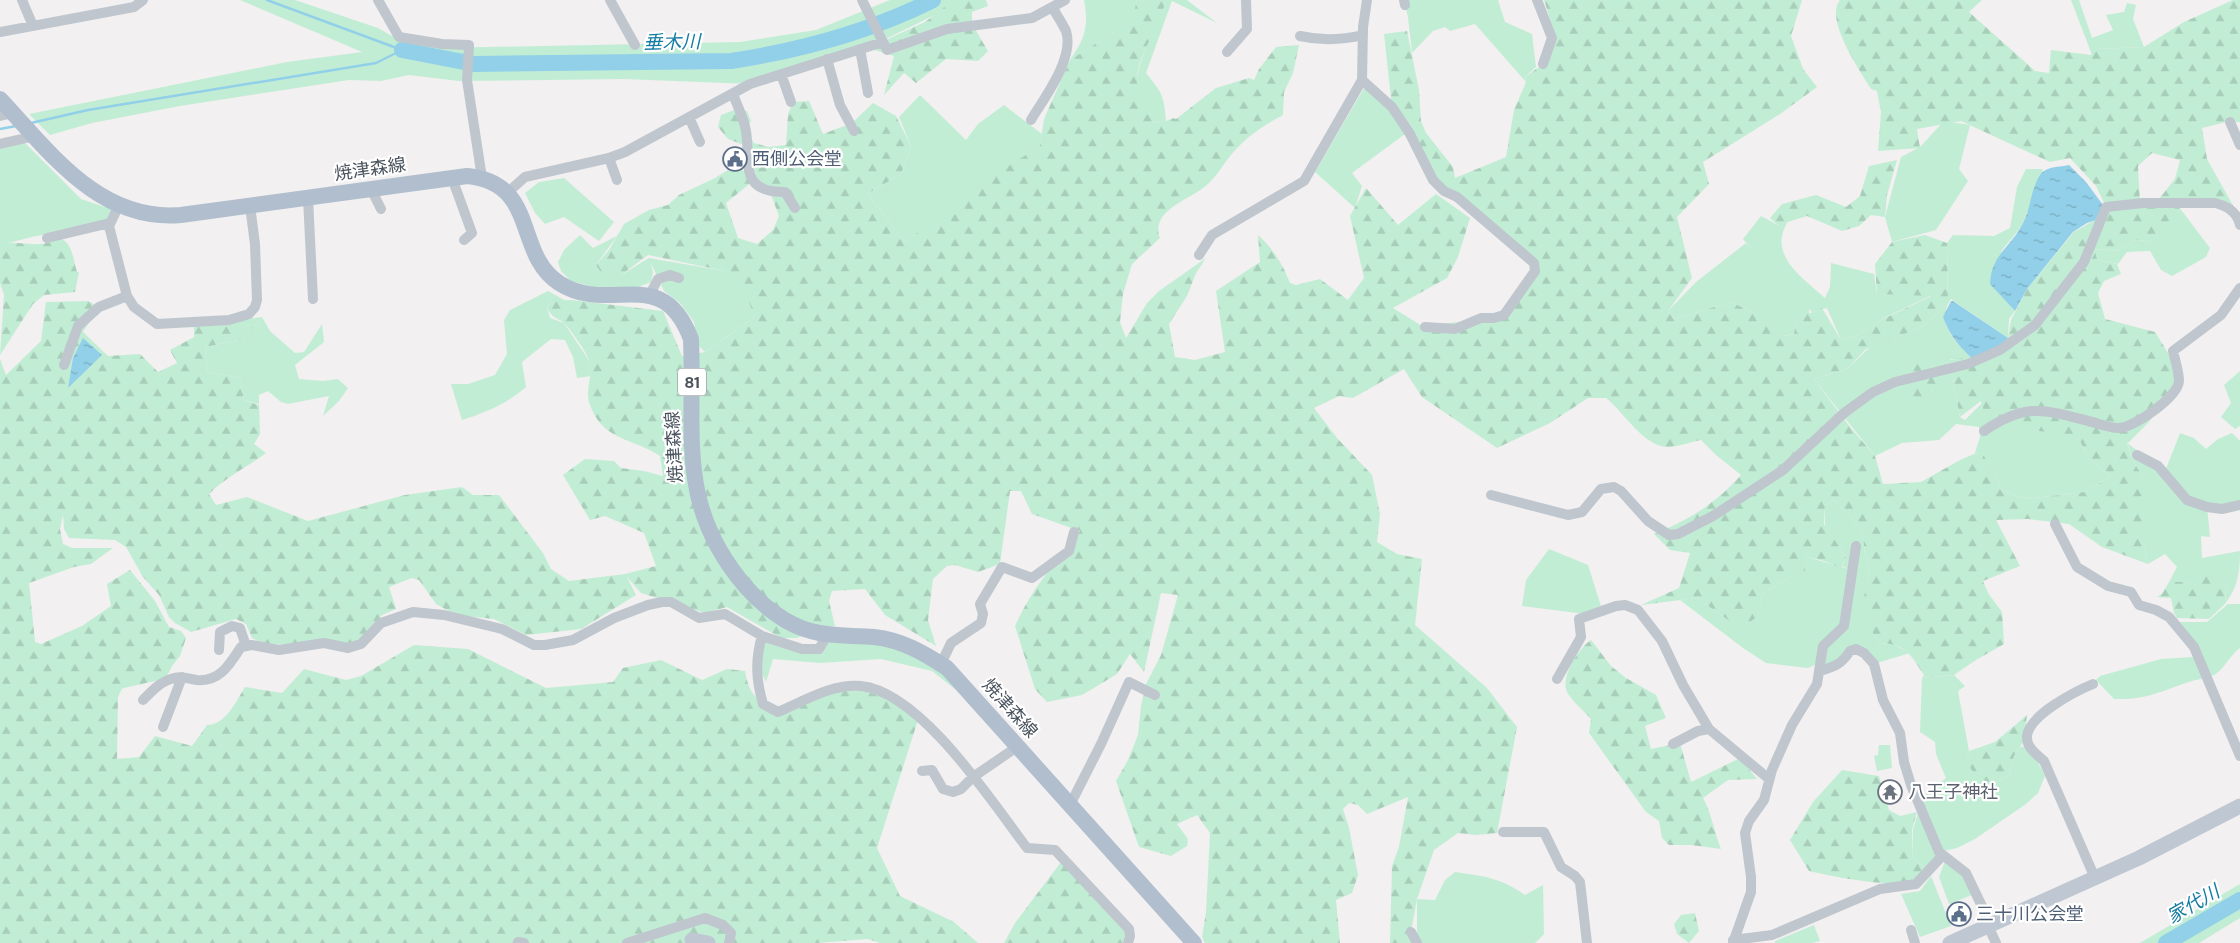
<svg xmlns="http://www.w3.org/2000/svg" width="2240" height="943" viewBox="0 0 2240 943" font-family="'DM Sans','Noto Sans JP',sans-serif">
  <defs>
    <pattern id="forest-firs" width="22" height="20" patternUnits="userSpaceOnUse" patternTransform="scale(1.25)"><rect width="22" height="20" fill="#c2edd5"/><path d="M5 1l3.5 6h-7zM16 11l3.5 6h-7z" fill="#a8cdb9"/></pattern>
    <pattern id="water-ripples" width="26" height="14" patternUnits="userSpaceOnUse" patternTransform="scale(1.25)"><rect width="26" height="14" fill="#91d0e8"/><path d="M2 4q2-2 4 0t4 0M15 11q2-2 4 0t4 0" fill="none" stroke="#78abbf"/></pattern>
  </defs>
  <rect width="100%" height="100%" fill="#f2f0f0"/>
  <path fill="#c2edd5" d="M240,0H295L378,28L392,36L440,48L740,42L816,30L890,0H958L937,14L869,47L751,84L623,79L459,81L409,75L381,81L349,80L180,106L92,123L50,135L29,114L287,62L362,52Z
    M1084,0H1137L1133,21L1070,60C1085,39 1089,26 1084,0Z
    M1166,0H1187L1217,23L1172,1L1146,73C1162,93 1164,95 1166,121L1154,123C1150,119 1143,114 1140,109C1125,79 1156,29 1166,0Z
    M1404,0H1498L1505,22L1532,34L1536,67L1525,77L1526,82L1475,24L1450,31L1445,27L1433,31L1412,53L1408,17Z
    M2071,0H2079L2092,38L2113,30L2106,15L2124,12L2127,3L2136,5L2133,19L2144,47L2097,49L2092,55Z
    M1364,88L1382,99L1405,134L1352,173L1362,186L1355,208L1315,172Z
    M920,95L966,140L978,124L1004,105L1042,134L1040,146L905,242L867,194L901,174L911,146L899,117Z
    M1944,121L1970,125L1959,169L1968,181L1936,230L1892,242L1885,217L1901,157L1920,147Z
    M21,139L81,199L111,209L109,226L36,236L0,245V143Z
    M2026,169H2043L2022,226L2002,250L1991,284L2015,311L2009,319L2008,338L1951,299C1934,324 1957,344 1975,361L1951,359L1930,393L1938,385L1953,380L1960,417L1965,420L1982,403V408L2026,429L2066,434L2079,439L2088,458L2111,476L2085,492L2026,499L2001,490L1996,476L1981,452L1975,453L1980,437L1979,427L1956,424L1939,440L1902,443L1875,456L1814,379L1847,369L1870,347L1924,326L1948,304L1947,243L1953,235L1994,236L2010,228L2017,187Z
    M564,178L614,222L599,241L564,217L545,224L535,213L525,193L539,182Z
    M2182,211L2210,248L2206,257L2172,276L2161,270L2150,251L2127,252L2118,264L2096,259L2094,249L2117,251L2137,240L2153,242Z
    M1761,216L1778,225L1788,221C1767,255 1802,277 1825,298L1830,287L1831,263L1874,274L1877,294L1932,295L1886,317L1854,337L1841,340L1827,308L1812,312L1809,309V314L1796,319L1794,334L1782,336L1750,311L1731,302L1674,319L1668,311L1696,282L1746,243L1753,250L1743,239Z
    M580,235L593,248L617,236L596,265L621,275L649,258L725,271L743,279L755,317L705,352L698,345L694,322L680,303L664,291L651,263L653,273L651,282L633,289L614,290L589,286L571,281L561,271L558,262L564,250Z
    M548,291L566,301H552L547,307L550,318L564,323L590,362L591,376L577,378L573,357L565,340L551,339L522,362L526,387C508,403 485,413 462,420L451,384H468L495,375L507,354L504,320L510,310Z
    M262,317L270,331L295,353L304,352L322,324L324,342L295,365L299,379L323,381L338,379L348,388L339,401L323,416L329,396L288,404L281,402L268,391L259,395V404L244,400L240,378L208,372L205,347L244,339Z
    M2240,371V426L2235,429L2221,417L2231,403L2224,385Z
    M2180,433L2194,438L2206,449L2218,439L2232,433L2240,441V501L2231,508L2208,505L2188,497L2166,469Z
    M2127,443L2158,466L2183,501L2207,507L2210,537L2201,536L2202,558L2240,551C2240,572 2238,587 2225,604L2226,584L2196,585L2188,582H2169L2177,567L2165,554L2148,564L2144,543L2145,479L2136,466Z
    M1834,500L1862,529L1865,553L1870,568L1864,599L1873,622V634L1880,643L1893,644L1910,653L1877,663L1856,649L1837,666L1817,664L1808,668L1766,663L1743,648L1680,600L1697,598L1728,620L1758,614L1762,594L1790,577L1804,575L1807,557L1849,569L1842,566L1846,557L1825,526V505Z
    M1549,549L1588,565L1601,606L1585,614L1522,606L1526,580Z
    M2228,604H2240V648C2230,655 2226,666 2217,673C2211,678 2199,679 2192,681C2160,691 2149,700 2114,699L2096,680L2100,676L2161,659L2193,657L2203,655L2179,622H2207Z
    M765,641L796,651L829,641L903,646L947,676L956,690L932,671L881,659L820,663L773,659L766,682L760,669Z
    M1954,675L1965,686L1958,691L1969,751L1966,762L1995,783L2010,774L2014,756L2020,747L2030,746L2045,776L2038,793L2026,804L1975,839L1957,848L1939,852L1929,872L1913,858V830L1918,813V801L1946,778L1936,754L1935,742L1920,732L1922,678Z
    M1879,745H1890L1892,768L1877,771L1874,756L1878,755Z
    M1945,861L1964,876L1972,895L1949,904L1939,877Z
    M1455,872C1484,876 1501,878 1525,895L1543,885L1544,934L1535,943H1421L1417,932V899L1435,900L1445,880Z
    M1931,876L1951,926L1920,937L1901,894L1920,891Z
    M2240,884V918L2199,943H2140Z
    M1814,925L1820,941L1812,943H1775V941Z"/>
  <path fill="url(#forest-firs)" d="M954,0H986L988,6L972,12V24L988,51L978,61L946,59L916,83L904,73L884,95L894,56L868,48L925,22Z
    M1137,0H1166C1153,47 1115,77 1154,123L1166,121L1173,118L1176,119L1216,88L1249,78L1254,80L1259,69L1276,47L1299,45L1293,73L1284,92L1283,115C1261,127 1247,136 1231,155C1223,165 1216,177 1207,185C1194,196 1173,203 1163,216C1158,223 1157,231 1160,238L1132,264L1123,294L1120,322L1126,338L1147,303L1159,291L1206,258L1196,273L1187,296L1169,324L1175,357L1195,360L1225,352L1216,291L1260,262L1258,235C1273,248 1283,265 1290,283L1296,285L1320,279L1348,300L1364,278L1350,216L1366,188L1398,225L1436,194L1470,218L1458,257L1447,278L1393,308L1422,326L1494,318L1504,315L1534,263L1437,184L1392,107L1384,34L1407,31L1419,90L1421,121L1426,133L1453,167L1455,178L1506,157L1514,110L1526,82L1525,77L1543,64L1556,37L1544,0H1802L1791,36L1803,69L1817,87L1780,114L1703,162L1709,184L1677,217L1692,278L1668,311L1674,319L1731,302L1750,311L1783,336L1794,334L1796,319L1822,308L1841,340L1854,337L1881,320L1931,296L1877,294L1875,264L1892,242L1925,235L1947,243L1948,304L1924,326L1866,349L1847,369L1814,379L1850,427L1875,456L1883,484L1921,482L1960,460L1981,451L1996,476L2001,490L2026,499L2085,492L2111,476L2088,458L2079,439C2051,429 2017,433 1990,418C1984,415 1982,407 1981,401L1960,417L1953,380C1929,388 1923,405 1896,400L1887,379L1912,365L1964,358L1978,362L2008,338L2011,320L2027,289L2074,232L2102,216L2106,207L2096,186L2070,158L2050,162L1961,121L1917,129L1920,148L1878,151L1881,112L1877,91L1871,89C1860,71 1824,19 1840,0H1982L1969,12L2035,71L2049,73L2051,50L2091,55L2097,49L2144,47L2184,22L2233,0H2240V122H2226L2202,128L2207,159L2235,209L2186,198L2159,199L2175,179L2180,160L2152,153L2138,166L2140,203L2176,204L2182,211L2170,230L2153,242L2137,240L2117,251L2094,249L2097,259L2117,264L2121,274L2104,281L2098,293L2105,319L2155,332L2173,361L2179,382L2149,422L2127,444L2136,466L2145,479L2147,506L2144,543L2148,564L2102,547L2069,524L2028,519L1996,520L2020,566L1983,581L1988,593L2002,612L2004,644L1976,660L1954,675L1922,678L1924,675C1911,655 1906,644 1880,643L1873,634V622L1863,602L1870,568L1865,553L1862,529L1834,500L1825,505L1824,524L1846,557L1841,568L1824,561L1807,557L1804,576L1790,577L1762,594L1758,616L1746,625L1728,620L1697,598L1641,605L1679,588L1690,553L1670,550L1654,534C1689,520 1715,504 1741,475L1716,455L1701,440C1691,442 1680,446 1670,447C1645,449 1624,412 1606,398H1588L1550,423L1497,448L1422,397L1404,369L1353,398L1339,396L1314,408L1337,438L1372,475L1380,514L1377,542L1397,554L1422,559L1415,625L1487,688L1517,727L1497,833L1476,835L1458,833L1434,850L1417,899L1411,932L1414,943H1390L1392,866L1399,847L1408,797L1367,814L1358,805L1349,803L1343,809L1349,828L1358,875L1352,893L1336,900L1340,943H1205L1202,937L1206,912L1210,833L1197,815L1177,824L1188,839L1187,846L1171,856L1139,847L1116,781L1128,760L1138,735L1141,706L1146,684L1161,655L1178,595L1161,593L1144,672L1130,654L1117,674L1082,695L1047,702L1035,689L1015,626C1031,590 1055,562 1080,531L1032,514L1021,491H1010L1000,564L978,572L955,565L947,566L933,579L928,620L936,646L885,615L865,589L832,591L829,601L835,626L815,628L797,638H781L727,607L705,613L641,593L627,577L636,595L581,629L526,635L494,619L456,615L436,604L419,580L412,578L389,587L396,609L382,615L372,630L356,643L290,645L262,643L252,638L246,624L236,619L191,632L175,623L169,617L159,595L143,577L126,547L115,540L69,538L64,529L63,515L60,529L63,544L72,548H113L91,564L74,567L29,583L35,642L41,644L82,626L111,606L107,584L130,570L155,601L169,627L181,631L186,638L180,656L172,666L166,678C159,681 124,687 122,689C121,690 119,696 118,697L117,759L139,757L155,736L192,746L207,725C226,725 236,701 245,687L282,693L304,669L346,680L361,676L414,645L468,649L546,688L613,682L623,668L661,660L702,680L727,669L745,671C749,695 757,701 778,712L820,693L875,689L919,717L877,848L900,896L954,922L978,943H880L868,939L817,943H0V359L6,375L41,341L46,302L88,301L99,307L83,332L108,356L140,354L158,372L177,363L170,350L194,337V326L262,317L244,339L205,347L208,372L240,378L244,400L259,405L260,434L254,444L266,453C247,467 226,477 209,494L216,505L247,497L308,521L405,495L462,487L473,495H499L543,553L551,569L569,581L625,574L656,566L644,533L605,516L590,520L563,475L585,459L614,461L621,468L644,471L663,476L660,456C631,437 601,441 589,402C585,389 594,373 589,360C587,353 569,327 563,322C555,317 551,317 547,307L552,301L572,300L663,311L682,356L705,352L755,317L741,283L725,271L648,255L621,275H603L596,265L609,250L624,224L649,210L668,205L679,195L715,178L728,170L738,169L748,172L753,181L726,203L738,238L757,244L773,230L779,216L770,192L759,184L746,146L728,139L718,127L721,115L737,109L747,111L751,121L746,130L754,143L768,147L786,145L788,114L793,102L809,101L823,134L852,123L873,103L896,116L911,146L901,174L867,194L905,242L985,181L1040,146L1044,119L1070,60L1132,21Z
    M1897,160L1887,195L1885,217L1871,215L1859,226L1842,231L1807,216L1778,225L1770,218L1782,204L1816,195L1846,207L1860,196L1869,166Z
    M60,238C73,243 73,260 77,272H79L75,292L44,295L33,304L0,355L4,295L0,283V244C15,241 25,245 40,244C47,244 54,240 60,238Z
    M2202,575H2220L2226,584L2225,604L2209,619L2177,618L2174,613L2171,598L2157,597L2162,594L2169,582H2188L2196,585Z
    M1591,640L1611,666L1626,678L1656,695L1666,718L1645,726L1651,749L1680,743L1691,782L1740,758L1757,779L1728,780L1703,798C1712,814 1714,832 1721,849L1691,845H1669L1662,838L1659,821L1646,812L1589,733L1591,719C1584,711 1572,701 1567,692C1560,677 1579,648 1591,640Z
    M2027,715L2024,741L2014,756L2010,774L1995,783L1979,780L1966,762L1969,751L1995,742Z
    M1842,770L1879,776L1889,810L1900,816L1917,812L1912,830L1913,858L1929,872L1916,884C1879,885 1845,879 1809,871L1790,840L1813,802Z
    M1061,862L1126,930L1123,943H1004L1015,923Z
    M1695,913L1699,931L1689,943L1677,934L1674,924L1681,915Z"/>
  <path fill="url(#water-ripples)" d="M2069,165L2086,182L2106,209L2102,218L2087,223L2073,232L2027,289L2015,311L1990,284C1991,256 2009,248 2021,227C2031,211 2030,190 2040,175C2046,166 2060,167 2069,165Z
    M1951,301H1953L2008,338L2000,350L1975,361C1959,346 1951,338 1943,317Z
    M83,338L102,355L68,388L73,358Z"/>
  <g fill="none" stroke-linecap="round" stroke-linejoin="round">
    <path stroke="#91d0e8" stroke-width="2.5" d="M267,0L402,50
      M31,123L88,110L376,63L402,50
      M0,129L16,126"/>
    <path stroke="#91d0e8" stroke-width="16" d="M402,50L474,64L731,61C803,50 869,32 933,0
      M2166,943L2240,900"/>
    <path stroke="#bfc6ce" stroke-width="10" d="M22,0L33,26
      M378,0L399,37L442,44L469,45L467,80L482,178
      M610,0L635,45
      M862,0L887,50L947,29L1032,18L1065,0
      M1404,0L1405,5
      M1537,0L1552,38L1543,64
      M0,32L134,7L143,0
      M1300,36C1322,41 1342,40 1363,35
      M860,49L868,93
      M1227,52L1247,29L1246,0
      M827,59L840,105L854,131
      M781,74L791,102
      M1362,80L1392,107L1410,134L1433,180L1444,191L1457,197L1534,263L1535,271L1504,315L1494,318H1481L1455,329L1425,327
      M733,94C737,105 744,119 746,131C751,163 738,192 785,192L795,208
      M0,116L13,113
      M689,117L700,142
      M1031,120C1044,98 1075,58 1066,31C1062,23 1057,15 1052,7
      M2230,122L2240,145
      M0,144L35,136
      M609,158L617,180
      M452,178L472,233L464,240
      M371,189L381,209
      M507,193L525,177L609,158L625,152L750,84L883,42
      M308,198L313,299
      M119,205L109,226L127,296L134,307L157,324L229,320L249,314L255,307L257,300L255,244L250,206
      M47,238L110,223
      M1199,255L1212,235L1304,181L1362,80L1363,27L1367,0
      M649,296L658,279L670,275L679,278
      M64,365L78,326L99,307L127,296
      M1984,431C2025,403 2043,409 2088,421C2097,423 2109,428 2118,428C2134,428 2178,397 2179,381C2179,372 2175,360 2173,351L2221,315L2240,288
      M2137,455L2158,466L2187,500L2207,507L2222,509L2240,505
      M1491,495L1568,515L1582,512L1601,489L1614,487L1621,491L1648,521L1669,535L1678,534L1713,516L1783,470L1844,413L1873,392L1895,382L1968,364L2000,350L2035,325L2084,262L2106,207L2143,203H2215C2228,206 2237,212 2240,225
      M2055,524L2077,567L2108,586L2131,592L2139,605L2156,610L2169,617L2194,647L2240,756
      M762,636C755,660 756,680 763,704L778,712C804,701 833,683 861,686C921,692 992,802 1027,848L1055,850L1129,929L1130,936L1128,943
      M219,650L220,632L232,626L240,628L246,646
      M941,664L951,643L981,623L983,614L980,604L1002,567L1032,578L1069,551L1074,532
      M1819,671C1834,667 1842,664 1850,651L1856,649L1864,653L1874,664L1883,700L1900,733L1904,762L1911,785L1939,852L1966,873L1991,925
      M1557,679L1581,637L1579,619L1616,606L1625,605L1638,610L1662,641L1683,685L1709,729L1769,779
      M2093,684C2076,691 2029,715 2027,736C2026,747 2036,754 2044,761L2095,878
      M143,700C151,692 160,682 171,679C181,675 188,679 197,680C220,682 230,664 241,647L252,645L279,650L324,643L348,648L361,644L381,623L413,612L444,615L502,629L534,645H545L573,640L614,618L648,605L662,602H671L699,618L725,614L762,636L802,649H819L827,635
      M163,727L182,677
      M1673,744L1698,731L1709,729
      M922,771L932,770L943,789L953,792L961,789L973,777L1017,747
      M1070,805L1101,744L1129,682L1155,695
      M1503,832H1544L1561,867L1575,876L1580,882L1587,943
      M1988,926L1996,943
      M1911,930L1915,943
      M1411,932L1417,943
      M1733,940L1772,935L1880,889L1916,884L1943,855
      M518,942L524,943
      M627,943L705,918L723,925L731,933L729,943
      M1733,943L1751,892V877L1745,833L1749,821L1764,800L1772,770L1792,725L1817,684L1823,646L1844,626L1856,546"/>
    <path stroke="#bfc7d3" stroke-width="15" d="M692,940L708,943
      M1950,943L2139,858L2240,806"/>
    <path stroke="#b1becd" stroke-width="16" d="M0,99C50,152 99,222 181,215L467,176C539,183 514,254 559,283C610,316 662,262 691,339C695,436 676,506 746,587C762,605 786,625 811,631C832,637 853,635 874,637C902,640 924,653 947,668L1194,943"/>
  </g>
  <defs>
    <g id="civic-ring" transform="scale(1.25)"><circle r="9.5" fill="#fff" stroke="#5c6f8a" stroke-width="1.5"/><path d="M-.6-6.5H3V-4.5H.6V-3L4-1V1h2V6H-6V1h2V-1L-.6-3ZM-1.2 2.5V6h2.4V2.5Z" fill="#5c6f8a"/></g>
    <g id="temple-ring" transform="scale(1.25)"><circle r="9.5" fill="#fff" stroke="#6b7280" stroke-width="1.5"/><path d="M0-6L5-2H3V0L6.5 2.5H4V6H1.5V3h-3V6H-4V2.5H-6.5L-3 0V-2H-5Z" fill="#6b7280"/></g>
  </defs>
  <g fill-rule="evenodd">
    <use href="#civic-ring" x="735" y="159"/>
    <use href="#temple-ring" x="1890" y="792"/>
    <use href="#civic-ring" x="1959" y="914"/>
  </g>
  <g text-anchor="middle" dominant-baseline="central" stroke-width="4.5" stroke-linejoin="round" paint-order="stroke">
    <rect fill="#fff" stroke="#80868e" stroke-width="1" x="678" y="368.5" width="28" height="27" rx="4"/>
    <g font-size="16" font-weight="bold" fill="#49525d">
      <text x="692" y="382">81</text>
    </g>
    <g font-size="18" fill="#4e5e75" stroke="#fff" text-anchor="start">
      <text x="752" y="159">西側公会堂</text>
      <text x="1976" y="914">三十川公会堂</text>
    </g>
    <g font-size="18" fill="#49525d" stroke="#fff">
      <text transform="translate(370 169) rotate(-8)">焼津森線</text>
      <text transform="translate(674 447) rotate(-93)">焼津森線</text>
      <text transform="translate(1010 708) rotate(48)">焼津森線</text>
    </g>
    <g font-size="18" fill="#5b616d" stroke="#fff" text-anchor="start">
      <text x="1908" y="792">八王子神社</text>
    </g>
    <g font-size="19" font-style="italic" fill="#147ca4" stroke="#fff">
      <text transform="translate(672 42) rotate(-1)">垂木川</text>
      <text transform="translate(2193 904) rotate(-30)">家代川</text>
    </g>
  </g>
</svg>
